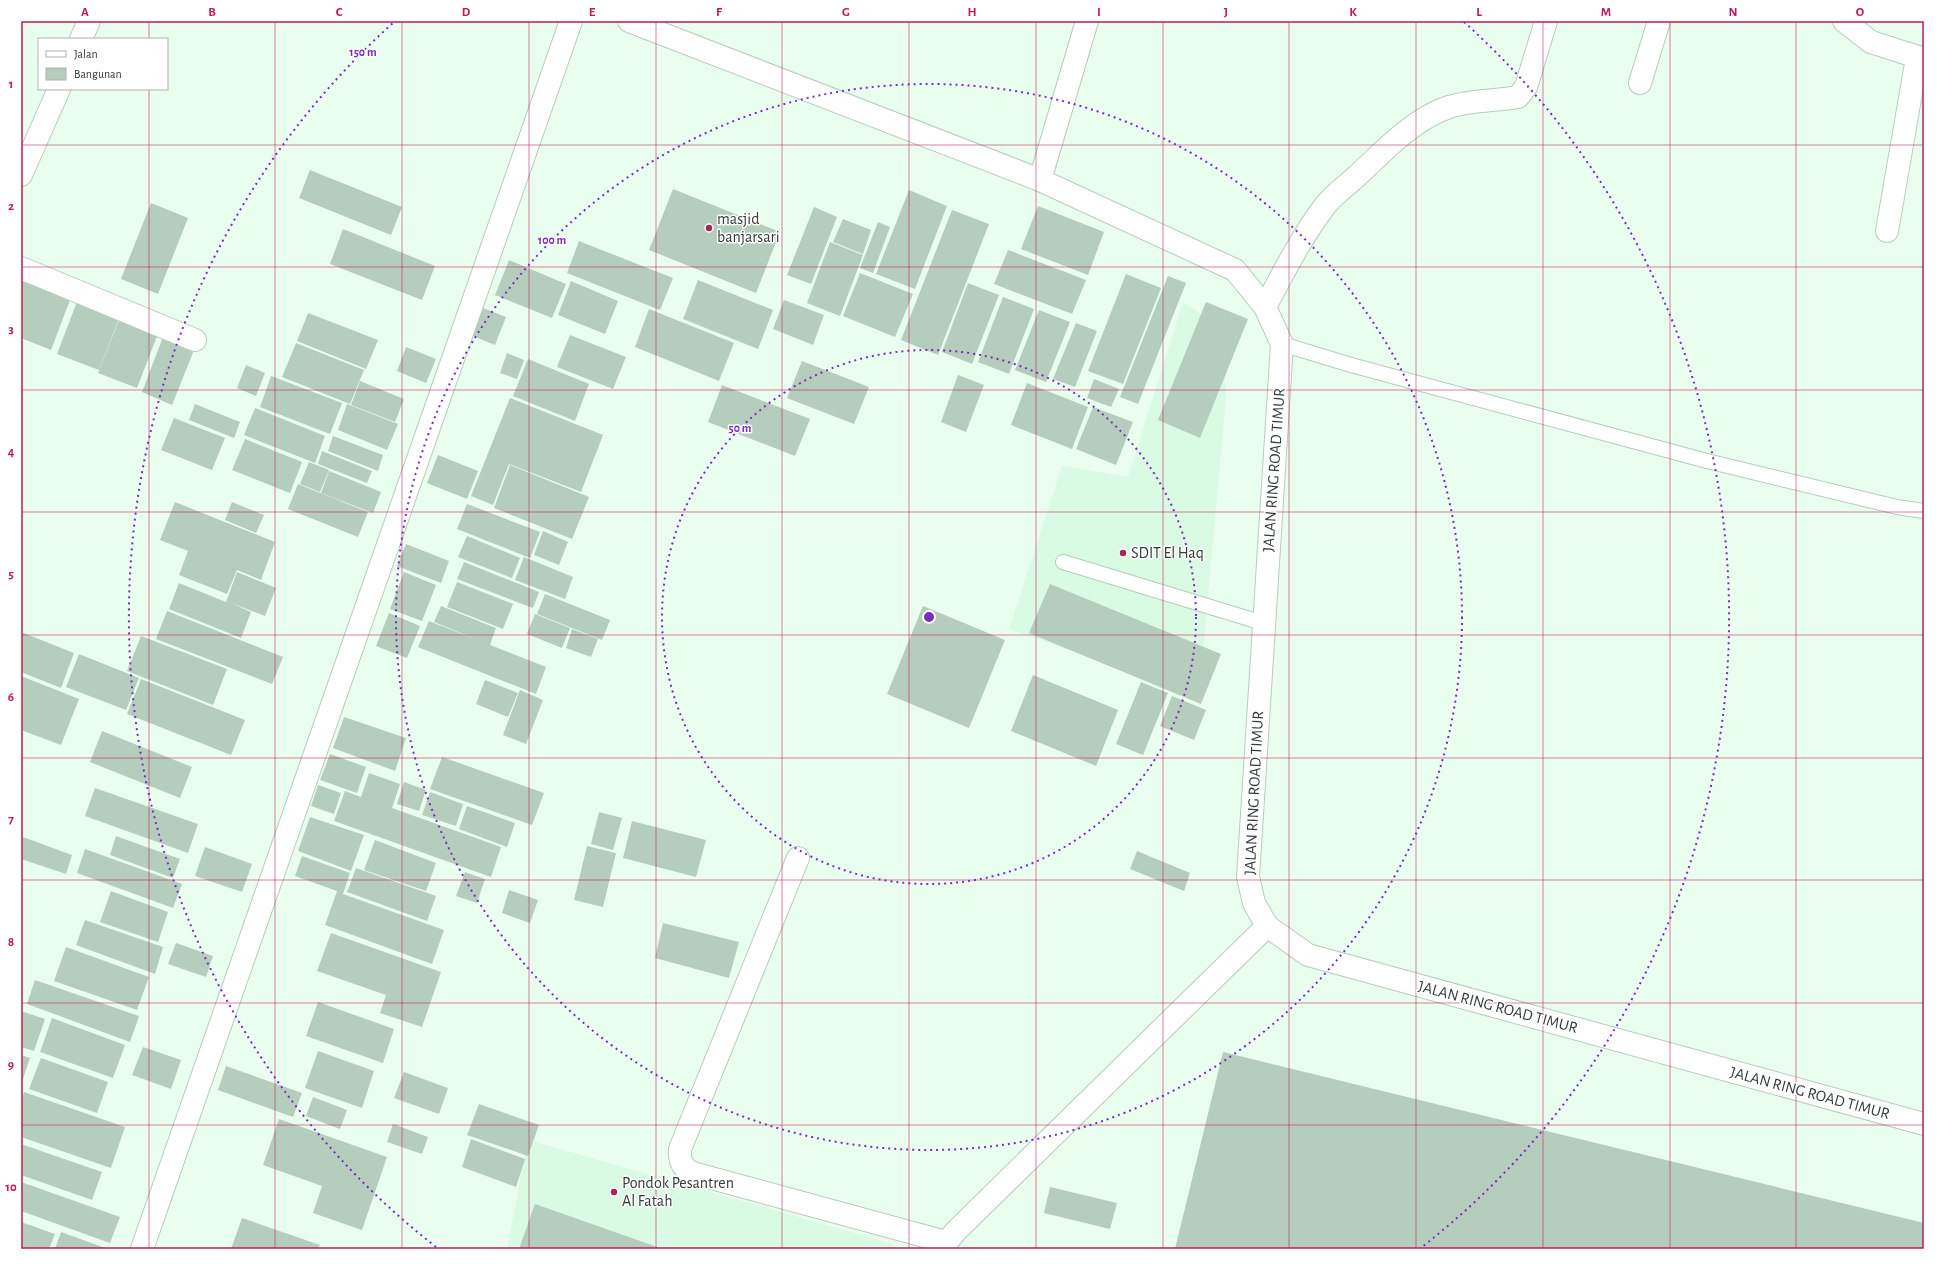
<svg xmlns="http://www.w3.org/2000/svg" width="1945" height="1270" viewBox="0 0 1945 1270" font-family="'Alegreya Sans',sans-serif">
  <rect width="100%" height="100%" fill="#eafef0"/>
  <path fill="#d9fae3" d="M1183,302L1224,329L1226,398L1199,695L1009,629L1062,466L1128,477Z
    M528,1140L893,1244L892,1249H507Z"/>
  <path fill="#b5cdbc" d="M310,170L402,207L391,235L299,198Z
    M673,189L780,232L756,293L649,250Z
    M909,190L947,206L915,289L876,274Z
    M151,203L188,218L158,294L121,279Z
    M1038,206L1104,232L1088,275L1021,249Z
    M814,207L837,217L811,284L787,275Z
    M952,210L989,224L938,355L901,340Z
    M843,219L871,230L863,254L833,242Z
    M878,222L890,227L873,273L860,268Z
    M343,229L435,266L422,300L330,264Z
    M579,241L673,278L660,310L567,273Z
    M830,242L863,255L840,316L807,303Z
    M1008,250L1086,280L1072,314L994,284Z
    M509,260L566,284L552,318L495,295Z
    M860,273L913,294L895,337L843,316Z
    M1126,274L1161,288L1123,384L1088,371Z
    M1168,276L1186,283L1138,404L1120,397Z
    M698,280L773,310L758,349L683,319Z
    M21,281L70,300L51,350L21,338Z
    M571,281L618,301L605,334L558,315Z
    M968,283L999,295L972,364L942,352Z
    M1003,297L1034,309L1009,374L978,362Z
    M78,299L120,316L99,370L57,354Z
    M784,300L824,315L813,345L773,329Z
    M1206,302L1248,319L1200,438L1158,420Z
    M483,308L506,317L495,345L473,336Z
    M649,309L734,343L719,381L635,347Z
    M1039,310L1070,322L1046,382L1015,370Z
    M308,313L378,340L366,369L297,341Z
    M121,315L159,331L137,388L98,373Z
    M1076,323L1097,331L1075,387L1053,379Z
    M570,335L626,357L613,389L557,367Z
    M163,337L194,350L172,405L142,392Z
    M296,343L364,370L350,404L282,377Z
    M406,347L436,359L426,383L397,371Z
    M507,353L524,360L517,379L500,373Z
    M528,359L589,384L575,421L513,396Z
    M802,361L869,387L854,424L787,398Z
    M246,365L265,373L256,396L237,388Z
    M958,375L984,385L966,432L941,422Z
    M271,376L342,403L330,434L260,407Z
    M1094,379L1119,389L1111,407L1087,398Z
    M360,381L404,399L395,422L351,405Z
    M1027,383L1088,407L1072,449L1011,425Z
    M722,385L810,419L795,456L708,422Z
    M510,398L603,435L581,492L509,464L493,505L471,496Z
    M195,404L240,422L234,438L189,420Z
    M347,404L398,424L387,450L338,430Z
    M1093,407L1133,422L1116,465L1076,449Z
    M255,408L325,436L315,463L244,435Z
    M174,418L225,438L212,470L161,450Z
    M333,436L383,455L378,471L328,451Z
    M245,439L302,462L290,493L232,470Z
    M322,451L372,471L367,483L318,464Z
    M438,455L478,471L467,499L427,483Z
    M309,462L329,470L320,492L300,484Z
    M510,465L589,497L572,539L494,508Z
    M329,471L381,492L373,513L321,493Z
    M298,484L368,512L358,537L288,509Z
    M175,502L275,542L261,580L237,570L227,594L179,575L188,551L160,540Z
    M232,502L264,515L256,533L225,520Z
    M467,504L540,532L530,558L457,529Z
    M543,531L568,542L559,565L534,555Z
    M467,536L520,558L512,578L458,557Z
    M406,544L449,561L441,583L397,566Z
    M524,557L573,577L565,599L515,580Z
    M464,562L539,592L533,608L457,579Z
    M237,572L276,588L265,616L231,603L251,612L241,638L169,609L179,583L226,602Z
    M404,572L436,585L422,621L390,609Z
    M457,582L513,604L503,629L447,607Z
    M1050,584L1221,654L1201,704L1029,633Z
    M545,594L610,620L602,640L537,614Z
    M441,606L496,628L490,645L434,622Z
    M923,606L1005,640L969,728L887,694Z
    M167,611L283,657L272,684L156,639Z
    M389,613L420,626L407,658L376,646Z
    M535,614L570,628L562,648L527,634Z
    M429,621L546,667L536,694L418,647Z
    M572,629L598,639L591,657L566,648Z
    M21,632L74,653L61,688L21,672Z
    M141,636L227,669L213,705L127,671Z
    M79,654L139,678L126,710L66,687Z
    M1033,675L1118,710L1096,766L1011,731Z
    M21,676L79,699L61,745L21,730Z
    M141,679L245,720L231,755L127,714Z
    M485,680L518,693L508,717L476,704Z
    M1141,682L1168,693L1143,755L1116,744Z
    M520,690L543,700L526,744L503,735Z
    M1172,696L1206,710L1194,740L1160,726Z
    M344,717L406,738L395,771L333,748Z
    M102,731L192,767L180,798L90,762Z
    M330,754L366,767L357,793L320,780Z
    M442,757L544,793L532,825L430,789Z
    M369,773L400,784L392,808L501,847L491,877L334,821L345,791L361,797Z
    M404,782L426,790L419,811L397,804Z
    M318,785L341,793L334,814L311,806Z
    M95,788L198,824L188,853L85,816Z
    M430,792L463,804L456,826L422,815Z
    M467,806L515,823L507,847L459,829Z
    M599,812L622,818L613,850L591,844Z
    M310,817L364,835L351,871L298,851Z
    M632,821L706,840L696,877L623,858Z
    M116,836L180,859L173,878L110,855Z
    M23,837L72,855L66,874L21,859V843Z
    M375,840L436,863L426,891L364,870Z
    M587,846L616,853L603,907L574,900Z
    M205,847L252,864L242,892L195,876Z
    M85,849L182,884L173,908L77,873Z
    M1137,851L1190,873L1184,891L1130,869Z
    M302,856L350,873L343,894L444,930L432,964L325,925L337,891L295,876Z
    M356,868L436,896L427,921L347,892Z
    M465,872L485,879L477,903L456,896Z
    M509,890L538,900L530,923L502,913Z
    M111,891L168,912L158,942L100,922Z
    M85,920L163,947L155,974L76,945Z
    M663,923L739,942L729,978L655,958Z
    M331,933L441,972L422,1027L380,1013L386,995L317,971Z
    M176,943L213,956L206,977L168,964Z
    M66,947L149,977L137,1010L54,981Z
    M35,980L139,1016L130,1042L27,1004Z
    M318,1002L394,1029L383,1063L306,1036Z
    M21,1011L45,1019L34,1051L21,1047Z
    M52,1018L125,1045L113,1078L40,1052Z
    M143,1047L181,1060L171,1089L132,1075Z
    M318,1051L374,1071L362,1108L305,1088Z
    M1223,1052L1924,1223V1249H1175Z
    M21,1055L30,1058L21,1085Z
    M41,1058L108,1082L97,1113L29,1089Z
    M226,1066L302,1093L293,1117L218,1090Z
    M404,1072L448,1088L439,1114L394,1098Z
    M24,1092L125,1127L111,1168L21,1137V1100Z
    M313,1097L347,1110L340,1129L306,1116Z
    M479,1104L539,1125L528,1156L467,1135Z
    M279,1119L387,1157L362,1230L313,1213L322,1186L263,1165Z
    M393,1124L428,1137L422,1154L387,1142Z
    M471,1139L525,1159L516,1187L462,1167Z
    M21,1144L102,1172L92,1200L21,1175Z
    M21,1182L120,1217L110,1243L21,1211Z
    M1050,1187L1117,1203L1110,1229L1044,1213Z
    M535,1204L663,1249H519Z
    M242,1218L320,1245L318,1249H231Z
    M21,1222L55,1234L49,1249H28L21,1246Z
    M61,1232L108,1249H55Z"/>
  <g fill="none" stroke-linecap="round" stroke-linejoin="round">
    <g stroke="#b5cdbc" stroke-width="16">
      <path id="service" d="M1282,344L1351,365L1707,461L1897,507L1924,511
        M1063,562L1263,623"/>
    </g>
    <g stroke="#b5cdbc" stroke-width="24">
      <path id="minor" d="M1844,21L1871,42L1924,59
        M81,39L89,21
        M1640,83L1659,21
        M21,175L59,89
        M1040,180L1087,21
        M1887,231L1917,58
        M21,268L195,340
        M1265,307C1283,273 1301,238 1324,207C1333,195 1346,186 1357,176C1384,151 1413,119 1449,107C1471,100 1496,101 1518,97L1526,87L1546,21
        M798,858L680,1149C679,1161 682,1168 693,1173L946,1242
        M142,1249L571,21
        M941,1249L956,1231L1267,926"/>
    </g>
    <g stroke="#b5cdbc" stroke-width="24">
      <path id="tertiary" d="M629,21L1040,180L1235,270L1265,307L1282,344L1248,877L1254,903L1267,926L1308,955L1924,1124"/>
    </g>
    <use href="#service" stroke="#fff" stroke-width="14"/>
    <use href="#minor" stroke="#fff" stroke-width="22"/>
    <use href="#tertiary" stroke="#fff" stroke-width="22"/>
  </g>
  <path fill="none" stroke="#c2185b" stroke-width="1" stroke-opacity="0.55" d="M149,21V39M275,21V1249M402,21V1249M529,21V1249M656,21V1249M782,21V1249M909,21V1249M1036,21V1249M1163,21V1249M1289,21V1249M1416,21V1249M1543,21V1249M1670,21V1249M1796,21V1249M149,89V1249M21,145H1924M21,267H1924M21,390H1924M21,512H1924M21,635H1924M21,758H1924M21,880H1924M21,1003H1924M21,1125H1924"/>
  <g fill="none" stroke="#7b2cbf" stroke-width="2" stroke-dasharray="2 4">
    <circle cx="929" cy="617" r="267"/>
    <circle cx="929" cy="617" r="533"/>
    <path d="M436 1247A800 800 0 0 1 394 22M1464 22A800 800 0 0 1 1422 1247"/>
  </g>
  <g fill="#b12357" stroke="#fff" stroke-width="1.5">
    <circle cx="709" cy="228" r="4"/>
    <circle cx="1123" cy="553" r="4"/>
    <circle cx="614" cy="1192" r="4"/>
  </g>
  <g text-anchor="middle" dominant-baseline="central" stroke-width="3" stroke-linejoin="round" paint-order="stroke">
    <g font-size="16" fill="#323c35" stroke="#fff" text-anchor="start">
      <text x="717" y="219">masjid<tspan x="717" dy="18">banjarsari</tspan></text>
      <text x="1131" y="553">SDIT El Haq</text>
      <text x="622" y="1183">Pondok Pesantren<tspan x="622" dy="18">Al Fatah</tspan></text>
    </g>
    <g font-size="16" fill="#323c35" stroke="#fff">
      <text transform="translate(1274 470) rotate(-86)">JALAN RING ROAD TIMUR</text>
      <text transform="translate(1254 793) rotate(-87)">JALAN RING ROAD TIMUR</text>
      <text transform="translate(1498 1007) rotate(15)">JALAN RING ROAD TIMUR</text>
      <text transform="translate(1810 1093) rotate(15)">JALAN RING ROAD TIMUR</text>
    </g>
  </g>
  <circle cx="929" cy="617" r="6" fill="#7b2cbf" stroke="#fff" stroke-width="2"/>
  <g font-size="12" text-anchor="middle" font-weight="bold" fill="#7b2cbf" stroke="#fff" stroke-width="3" stroke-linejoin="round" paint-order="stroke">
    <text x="363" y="56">150 m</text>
    <text x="552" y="244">100 m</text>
    <text x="740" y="432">50 m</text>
  </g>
  <rect width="1945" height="1270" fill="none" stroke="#ffffff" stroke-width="44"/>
  <rect x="38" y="38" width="130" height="52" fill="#ffffff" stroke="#adb1ae"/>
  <rect x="46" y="51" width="20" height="6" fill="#ffffff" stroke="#adb1ae"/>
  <text x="74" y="58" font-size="12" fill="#323c35">Jalan</text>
  <rect x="46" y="68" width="20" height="12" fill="#b5cdbc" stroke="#adb1ae"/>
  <text x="74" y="78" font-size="12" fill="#323c35">Bangunan</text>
  <rect x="22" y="22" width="1901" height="1226" fill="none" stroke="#c2185b" stroke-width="1.5"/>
  <g font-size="13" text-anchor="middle" font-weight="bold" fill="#c2185b">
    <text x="85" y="16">A</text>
    <text x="212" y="16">B</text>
    <text x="339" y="16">C</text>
    <text x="466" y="16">D</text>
    <text x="592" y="16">E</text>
    <text x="719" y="16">F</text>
    <text x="846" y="16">G</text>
    <text x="972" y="16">H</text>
    <text x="1099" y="16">I</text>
    <text x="1226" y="16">J</text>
    <text x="1353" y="16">K</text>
    <text x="1479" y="16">L</text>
    <text x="1606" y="16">M</text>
    <text x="1733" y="16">N</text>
    <text x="1860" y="16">O</text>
    <text x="11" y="88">1</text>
    <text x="11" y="210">2</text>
    <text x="11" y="333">3</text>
    <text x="11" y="456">4</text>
    <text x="11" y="578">5</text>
    <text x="11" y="701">6</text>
    <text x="11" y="823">7</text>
    <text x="11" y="946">8</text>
    <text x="11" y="1069">9</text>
    <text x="11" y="1191">10</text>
  </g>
</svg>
